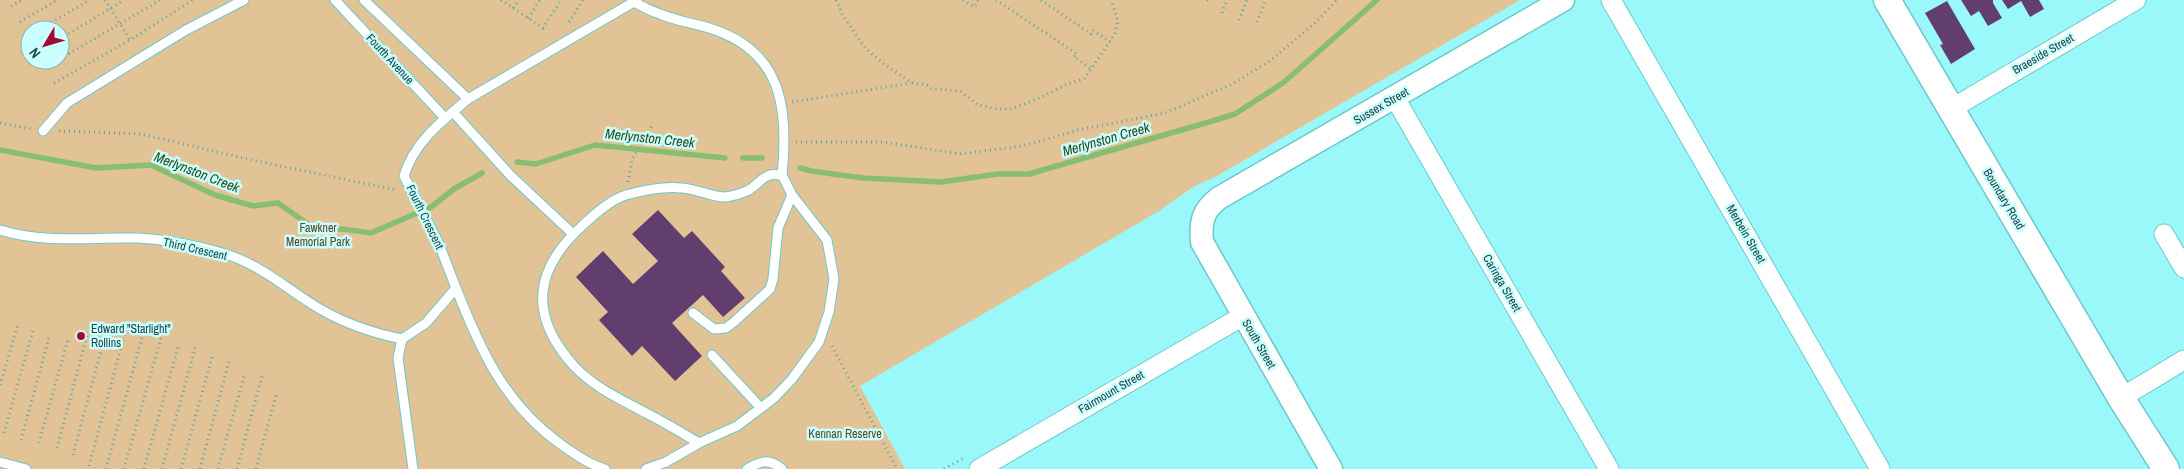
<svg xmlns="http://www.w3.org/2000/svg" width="2184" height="469" viewBox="0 0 2184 469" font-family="'Archivo Narrow',sans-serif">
  <rect width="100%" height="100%" fill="#9bf8fa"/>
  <path fill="#e2c395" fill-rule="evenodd" d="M0,0H1520L1215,177L1193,187L1159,211L860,386L905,469H0ZM30,30H60V60H30Z"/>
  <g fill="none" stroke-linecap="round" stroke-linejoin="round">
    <path stroke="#88bd72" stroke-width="5.5" d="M0,150L96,168L151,165L215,195L253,206L278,203L315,229H343L371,233L431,207L454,189L482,173
      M743,158H762
      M517,162L536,164L595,145L725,158
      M800,168L811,171L863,178L941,182L998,174H1029L1209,122L1235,114L1283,83L1377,0"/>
  </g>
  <path fill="#623e6f" d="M1961,0H1993V3L2002,18L1988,26L1979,11L1971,16Z
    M2002,0H2039L2044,9L2030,17L2021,1L2008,9Z
    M1947,1L1975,49L1951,64L1940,45L1943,44L1925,13Z
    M658,210L684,238L692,231L725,267L721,271L745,298L723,317L703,295L672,323L702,356L675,381L642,346L632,356L599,320L608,312L576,277L603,251L633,284L658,261L632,234Z"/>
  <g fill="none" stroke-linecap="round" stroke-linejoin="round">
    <g stroke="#6cc9cb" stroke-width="11">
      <path id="service" d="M335,0L445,118
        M364,0L468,99
        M636,3C643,7 651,11 660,14C679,22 699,24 718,31C785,56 788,115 782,175C778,175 774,174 770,175C762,177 756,186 749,190C743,193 730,197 723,197C710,196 696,189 682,188C664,186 644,190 626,195C610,200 595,214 583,225C534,269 528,315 574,366C595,388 620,399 646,413C664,422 682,433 699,443
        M453,112L510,175L573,234
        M43,131L67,103L186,30L244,0
        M0,230C47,244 88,237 136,238C164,239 194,245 222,253C259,263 288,290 320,309C346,324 372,333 402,339
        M456,288C480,349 504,403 559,443C573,453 588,464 605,469
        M693,313L714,329L726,328L734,322L770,289L773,279L778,228L792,195
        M712,355L760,407
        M0,462L26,469
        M413,469L398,358L402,339L426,323L456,288L439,244L404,176C414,142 442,121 468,99L637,0
        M646,469L666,462L699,443L737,426L774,398L792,379L819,342L829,312L834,279L827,240L792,195L782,175
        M747,469C760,461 769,458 782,469"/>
    </g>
    <g stroke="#6cc9cb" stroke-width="21">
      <path id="minor" d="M1611,0L1880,469
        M1395,98L1609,469
        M1951,109L2136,0
        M2164,234L2184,268
        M2121,398L2184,360
        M979,469L1243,316"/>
    </g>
    <g stroke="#6cc9cb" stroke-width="25">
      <path id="tertiary" d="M1331,469L1202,242C1200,222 1203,210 1219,198L1563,0"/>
    </g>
    <g stroke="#6cc9cb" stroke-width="29">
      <path id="secondary" d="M1887,0L2121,398L2166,469"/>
    </g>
    <path stroke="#60a4a5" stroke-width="3" stroke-dasharray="1 4" stroke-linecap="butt" d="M105,0L130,40
      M501,0L543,28L561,0
      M836,0L843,16L866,49L884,64L912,83L927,85L932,89L960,91L978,105L998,109H1012L1044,96L1065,85L1084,79L1115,34L1118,21L1111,0
      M963,0L974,7L978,0
      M996,0L1077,54L1074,57L1093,70
      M1041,0L1091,34L1093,30L1110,42
      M1207,1L1208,0
      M11,6L22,0
      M513,8L519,0
      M1222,13L1227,0
      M528,18L540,0
      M1239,20L1247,0
      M20,22L57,0
      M569,22L583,0
      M1257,22L1266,0
      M38,30L90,0
      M26,37L30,35
      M60,39L124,0
      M60,59L160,0
      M44,68L58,60
      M54,83L130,40L193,0
      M792,102L911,83
      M0,123L33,129
      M59,131L141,134L247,159L396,190
      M796,142H883L960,154L1022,146L1078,130L1165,113L1232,84L1270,61L1315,23L1337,0
      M628,182L632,159L652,126
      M832,346L897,469
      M0,385L18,324
      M4,433L33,330
      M21,440L50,334
      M39,443L68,339
      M57,448L88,332
      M73,455L104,340
      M89,466L125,333
      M106,469L143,334
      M124,469L161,338
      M144,469L179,344
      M162,469L196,345
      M181,469L213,353
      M200,469L229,361
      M218,469L245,373
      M237,469L262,376
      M256,469L276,395
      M944,469L966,457"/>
    <use href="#service" stroke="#fff" stroke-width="9"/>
    <use href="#minor" stroke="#fff" stroke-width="19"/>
    <use href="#tertiary" stroke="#fff" stroke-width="22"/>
    <use href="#secondary" stroke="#fff" stroke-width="26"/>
  </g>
  <circle fill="#a50932" stroke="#cafeff" stroke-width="2" cx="81" cy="336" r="5"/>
  <g text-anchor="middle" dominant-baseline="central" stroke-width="5" stroke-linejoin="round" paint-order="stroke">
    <g font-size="12" fill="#1c4444" stroke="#cafeff">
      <text transform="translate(2043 54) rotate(-30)">Braeside Street</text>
      <text transform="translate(390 59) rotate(47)">Fourth Avenue</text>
      <text transform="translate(1381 106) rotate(-30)">Sussex Street</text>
      <text transform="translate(2004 199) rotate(59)">Boundary Road</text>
      <text transform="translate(425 217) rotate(64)">Fourth Crescent</text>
      <text transform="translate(1746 234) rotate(60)">Merbein Street</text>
      <text transform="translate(195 249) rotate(13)">Third Crescent</text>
      <text transform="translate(1502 283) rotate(60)">Caringa Street</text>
      <text transform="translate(1259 344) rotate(60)">South Street</text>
      <text transform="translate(1111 392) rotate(-30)">Fairmount Street</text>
    </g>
    <g font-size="12" fill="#5a4421" stroke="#cafeff">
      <text x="318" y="228">Fawkner<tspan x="318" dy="14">Memorial Park</tspan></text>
      <text x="845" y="434">Kennan Reserve</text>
    </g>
    <g font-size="12" fill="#1c4444" stroke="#cafeff" text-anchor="start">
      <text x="91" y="329">Edward "Starlight"<tspan x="91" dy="14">Rollins</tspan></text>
    </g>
    <g font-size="14" font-style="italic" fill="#284b18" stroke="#cafeff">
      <text transform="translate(650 138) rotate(6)">Merlynston Creek</text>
      <text transform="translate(1106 139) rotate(-16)">Merlynston Creek</text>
      <text transform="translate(197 172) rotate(21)">Merlynston Creek</text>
    </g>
  </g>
  <g transform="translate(45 45) rotate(232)"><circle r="24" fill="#cafeff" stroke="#84b4b4"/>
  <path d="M0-4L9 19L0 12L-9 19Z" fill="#a50932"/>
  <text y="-8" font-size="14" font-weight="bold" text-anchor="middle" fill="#1c4444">N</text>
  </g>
</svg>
